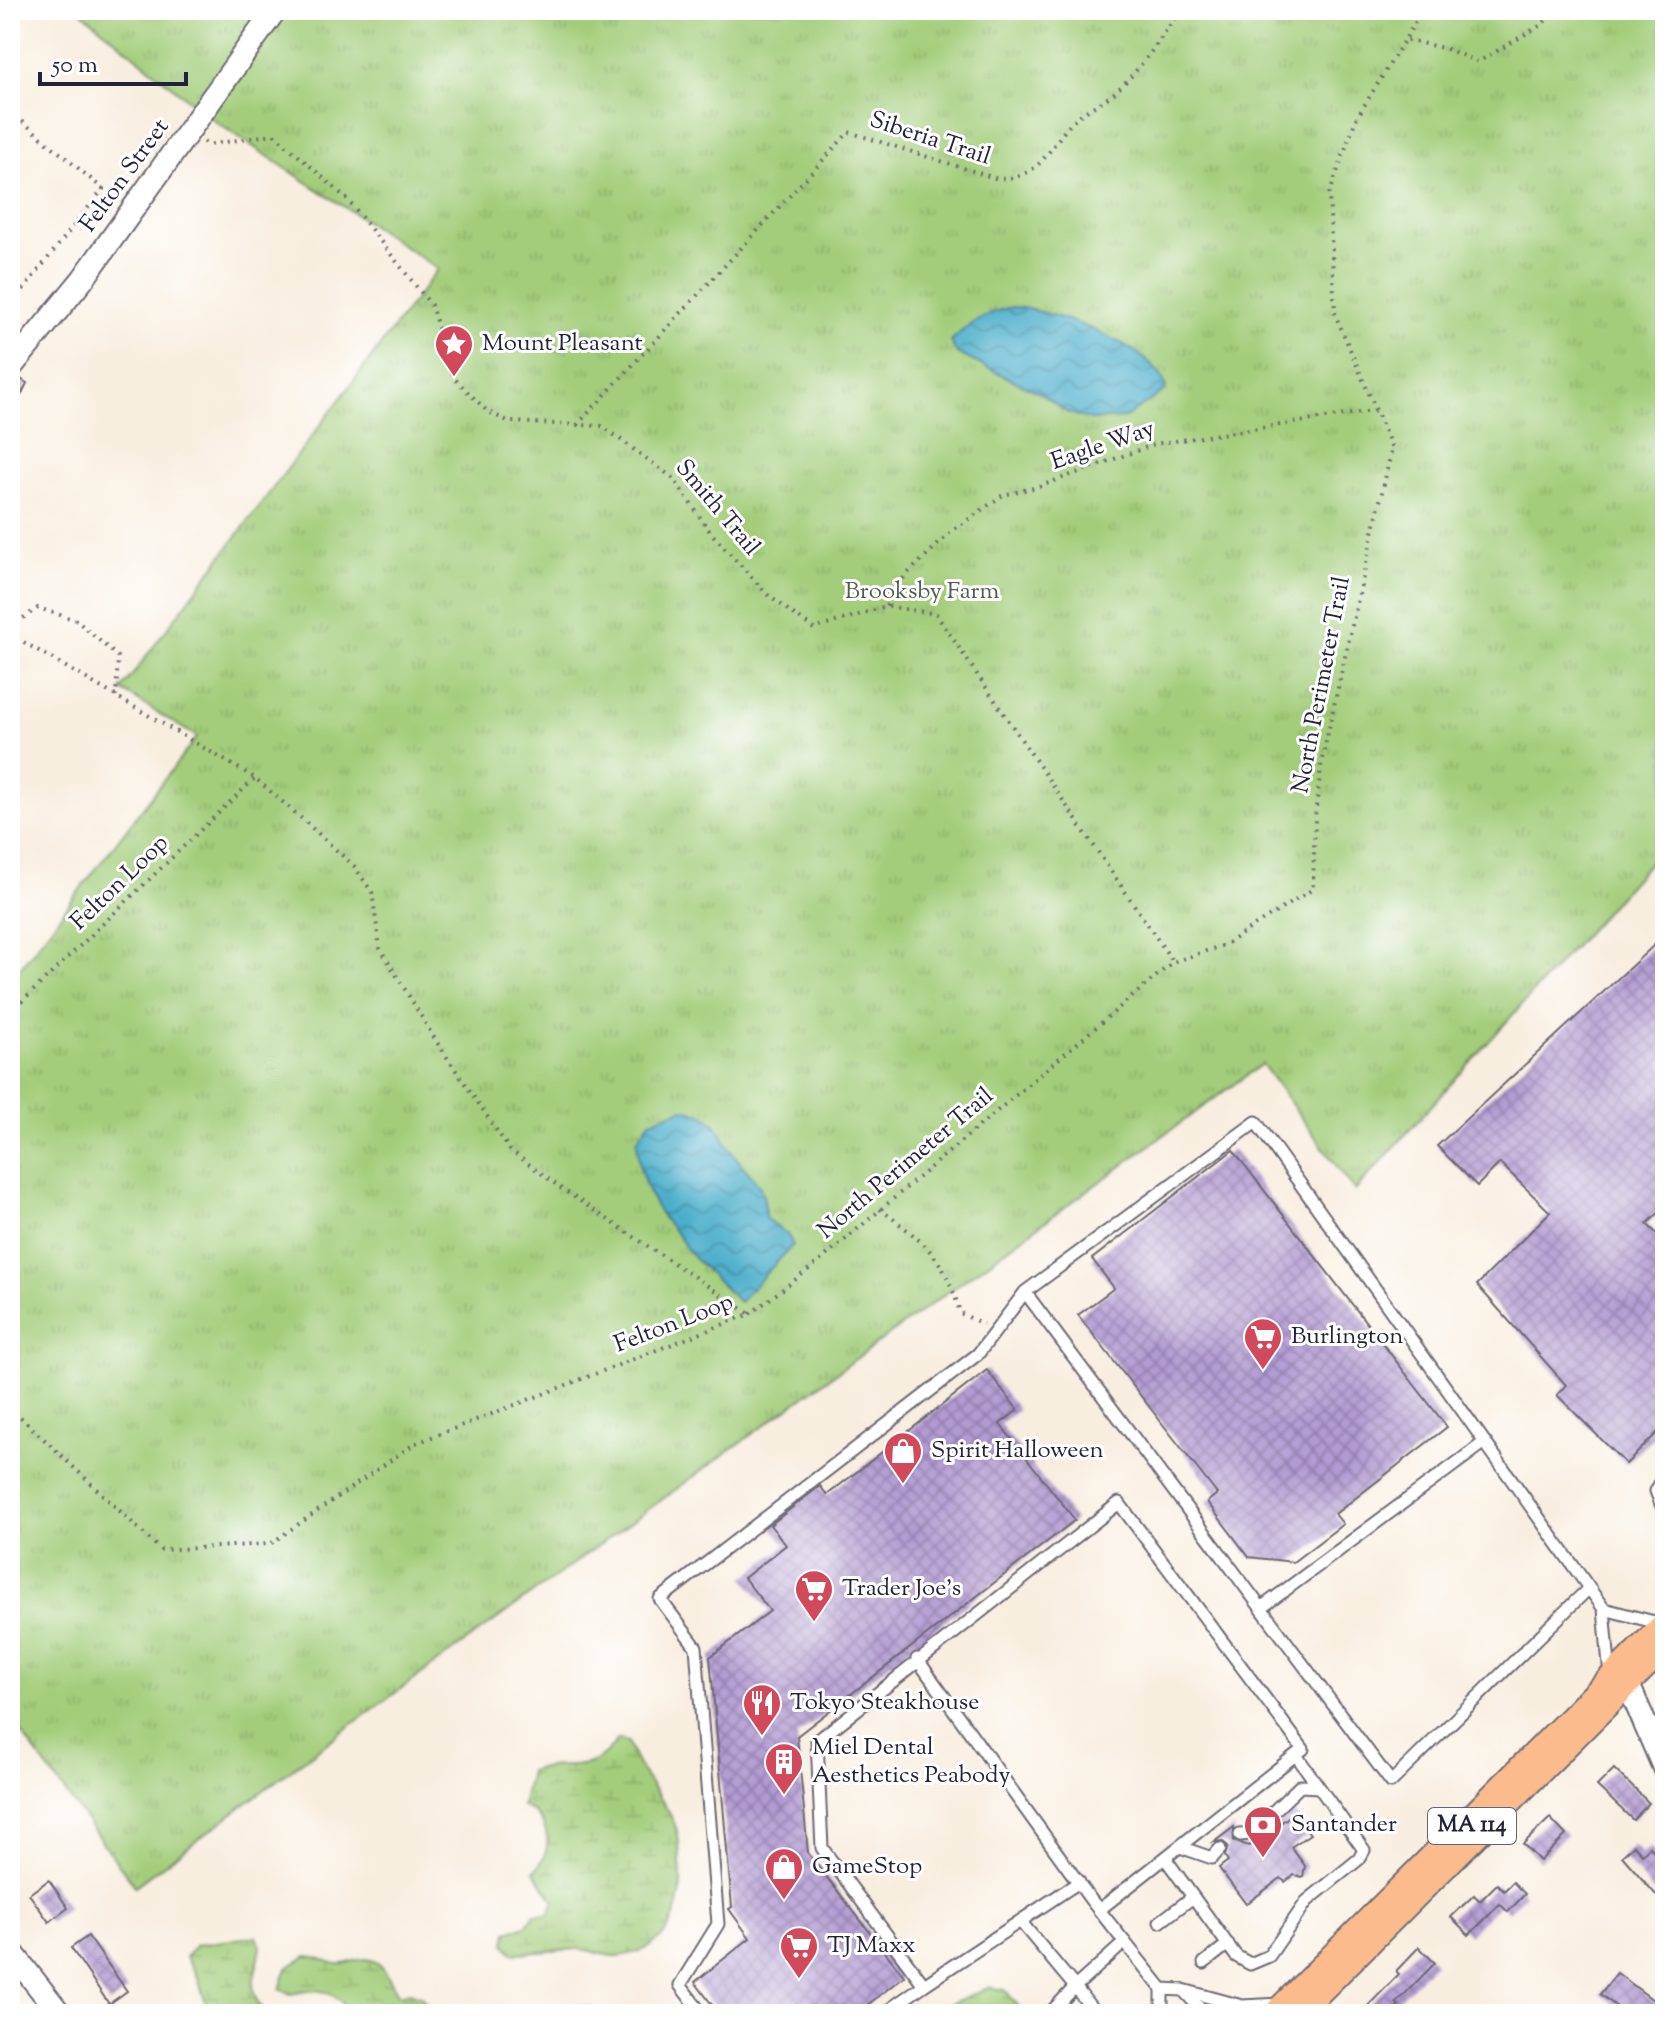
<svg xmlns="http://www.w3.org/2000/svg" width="1675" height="2024" viewBox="0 0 1675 2024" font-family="'Sorts Mill Goudy',serif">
  <defs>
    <pattern id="wetland-marsh" width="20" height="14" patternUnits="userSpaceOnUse" patternTransform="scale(2)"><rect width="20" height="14" fill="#a3cd7a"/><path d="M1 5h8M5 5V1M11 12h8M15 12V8" fill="none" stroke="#8cb06a"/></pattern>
    <pattern id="park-tufts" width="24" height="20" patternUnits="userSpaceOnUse" patternTransform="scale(2)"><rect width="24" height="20" fill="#a3cd7a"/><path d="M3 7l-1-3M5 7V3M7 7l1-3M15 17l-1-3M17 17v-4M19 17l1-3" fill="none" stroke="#8cb06a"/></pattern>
    <pattern id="water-waves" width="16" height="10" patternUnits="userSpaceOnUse" patternTransform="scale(2)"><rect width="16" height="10" fill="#4bafcb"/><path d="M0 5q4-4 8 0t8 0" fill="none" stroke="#3e8ea6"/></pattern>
    <pattern id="building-cross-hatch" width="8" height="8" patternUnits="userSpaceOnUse" patternTransform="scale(2)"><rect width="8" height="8" fill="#b29bd2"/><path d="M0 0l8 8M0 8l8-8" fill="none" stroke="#907eac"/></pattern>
  </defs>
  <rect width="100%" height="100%" fill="#fff"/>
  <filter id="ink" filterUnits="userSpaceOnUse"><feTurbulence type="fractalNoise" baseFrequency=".0125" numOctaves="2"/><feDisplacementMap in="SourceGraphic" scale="16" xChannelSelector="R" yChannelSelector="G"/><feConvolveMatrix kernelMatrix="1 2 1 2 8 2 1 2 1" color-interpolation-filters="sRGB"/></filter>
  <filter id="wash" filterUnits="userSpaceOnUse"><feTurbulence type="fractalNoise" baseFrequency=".006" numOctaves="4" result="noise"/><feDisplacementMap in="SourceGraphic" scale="32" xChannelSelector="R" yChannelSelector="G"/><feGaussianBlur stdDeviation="1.8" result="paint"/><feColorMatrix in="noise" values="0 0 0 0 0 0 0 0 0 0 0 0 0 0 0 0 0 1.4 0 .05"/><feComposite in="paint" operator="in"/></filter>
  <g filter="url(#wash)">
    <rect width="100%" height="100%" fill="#f8eedf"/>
    <path fill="url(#wetland-marsh)" stroke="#62785a" stroke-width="2" d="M618,1739L628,1742C637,1774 663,1795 675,1825C680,1836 679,1850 680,1862C685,1907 672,1950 619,1956C604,1957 591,1949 577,1949C563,1949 521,1955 512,1952L505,1944L507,1932L526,1926L535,1914L549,1915L554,1901L534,1871C555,1850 551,1818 522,1806L530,1771C565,1758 589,1781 618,1739Z
      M256,1936L261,1946C258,1973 241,1992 269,2014H209L198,1977L186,1957L196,1945Z
      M307,1956C320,1956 327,1963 339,1964C345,1965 352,1961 358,1960C384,1955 387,1978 399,1995L410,1992L421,1996L427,2005L426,2014H340L343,2003C326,1987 312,1989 291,1994L280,1989L287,1968Z
      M989,1987L1005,1990L1025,2014H927Z
      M559,2005L586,2007L612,2014H518Z"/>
    <path fill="url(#park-tufts)" stroke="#62785a" stroke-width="2" d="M79,10H1665V845L1355,1191L1262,1064L347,1728L135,1886L10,1718V981L197,737L121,690L438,269L216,122Z"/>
    <path fill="url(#water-waves)" stroke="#366883" stroke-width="2" d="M1011,307C1046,308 1164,348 1166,390L1125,418L1091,420L1068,413L1040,393L956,353L951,341C970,322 986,313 1011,307Z
      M682,1109C723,1115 716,1133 738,1160C757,1184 766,1185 765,1218L787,1234L793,1245L739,1302L687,1251C683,1238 672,1230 664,1219C647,1196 638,1168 637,1140L650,1121Z"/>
    <g id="blocks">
      <path fill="url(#building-cross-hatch)" d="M19,378L27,383L10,418V382Z
        M1665,935V1207L1647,1224L1665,1242V1425L1626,1464L1557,1395L1566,1385L1477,1285L1550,1212L1500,1163L1477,1186L1437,1146Z
        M1233,1150L1447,1427L1335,1514L1343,1524L1293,1562L1249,1557L1207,1502L1217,1494L1078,1315L1114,1288L1092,1259Z
        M987,1370L1018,1410L1000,1424L1075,1520L797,1736L808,1853L904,1976L856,2014H719L695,1982L750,1938L729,1909L732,1907L710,1657L770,1611L744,1578L786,1545L770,1525L820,1486L827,1495Z
        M1614,1769L1649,1803L1633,1820L1597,1786Z
        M1294,1813L1310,1834L1291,1847L1305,1866L1303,1877L1294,1875L1285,1882L1281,1878L1246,1904L1219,1868L1228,1861L1225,1856L1228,1846L1222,1841L1214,1842L1234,1827V1841L1249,1846Z
        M1550,1818L1566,1835L1540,1861L1523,1844Z
        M1634,1845L1642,1854L1650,1847L1665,1863V1888L1657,1896L1622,1856Z
        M49,1880L68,1908L49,1922L29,1894Z
        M1513,1882L1525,1894L1508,1912L1500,1904L1469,1935L1451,1917L1474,1895L1480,1901L1497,1884L1504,1891Z
        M88,1936L127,1991L109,2004L71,1948Z
        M1419,1947L1435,1963L1396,2003L1399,2005L1390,2014H1360L1399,1974L1396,1971Z
        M1617,1973L1665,2009V2014H1626L1600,1994Z"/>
    </g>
  </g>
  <g filter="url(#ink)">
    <use href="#blocks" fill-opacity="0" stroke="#6d6974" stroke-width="2"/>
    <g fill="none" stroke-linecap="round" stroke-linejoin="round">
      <g stroke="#6d6974" stroke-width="15">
        <path id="lane" d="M1025,1292L1391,1782L1589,1588
          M1665,1475L1656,1491L1665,1514
          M1261,1608L1485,1442
          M1604,1609L1662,1624
          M917,1659L1091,1900L1162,1989V2007L1167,2014
          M1240,1835L1250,1834L1300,1786L1319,1787
          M1180,1847L1212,1858L1220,1849
          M1165,1858L1236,1956L1250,1964L1269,1956L1307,1901L1359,1859L1364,1850L1296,1755
          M1079,1882L924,1985L822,1848L817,1741L1119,1503L1303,1749L1099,1910
          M1020,1921L1075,1987L1049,2014
          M1160,1922L1193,1897
          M1204,1963L1228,1944
          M1162,1989L1183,1990L1205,2014
          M1183,1990L1242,2006L1282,2004
          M702,2014L680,1985L718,1924L696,1647L660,1599L978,1354L1025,1292L1256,1122L1604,1609L1610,1676
          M883,2014L924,1985
          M1096,2014L1075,1987L1125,1942"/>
      </g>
      <g stroke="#6d6974" stroke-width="26">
        <path id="street" d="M10,368L83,279L275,10
          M1624,1675L1665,1770
          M10,1950L60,2014"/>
      </g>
      <g stroke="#6d6974" stroke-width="44">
        <path id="highway" d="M1286,2014L1665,1635"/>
      </g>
      <path stroke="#6d6974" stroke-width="4" stroke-dasharray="2 6" stroke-linecap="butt" d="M1407,40L1447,49L1478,62L1543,24L1554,10
        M10,111L103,189L10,306
        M204,142L208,145L274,134L347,199L431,305L454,378L488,412L510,422L602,426L673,478L711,533L769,596L814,629L886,606L936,614L1173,962
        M577,425L849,132L998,179C1046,178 1047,144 1078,117C1089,108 1103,102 1114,93C1141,69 1160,40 1180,10
        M886,606L905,576L952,531L1003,495L1038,487L1155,444L1378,410
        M10,627L38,608L76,620L118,657L116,697
        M10,634L255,778L301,818L354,866L372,892L380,948L436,1041L510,1150L562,1189L750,1314L414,1444L270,1544L161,1550L10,1407
        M10,1013L255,778
        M880,1209C925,1243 945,1257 960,1313L983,1324
        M750,1314L821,1260L1173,962L1224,945L1313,889L1315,816L1322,759L1392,448L1335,314L1329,195L1356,119L1423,10"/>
      <use href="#lane" stroke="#fff" stroke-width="11"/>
      <use href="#street" stroke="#fff" stroke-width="22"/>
      <use href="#highway" stroke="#fbbb8d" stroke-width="40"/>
    </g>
  </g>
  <defs>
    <g id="sight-pin" transform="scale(2)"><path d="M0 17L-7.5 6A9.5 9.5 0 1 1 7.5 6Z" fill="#d1495b" stroke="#fff"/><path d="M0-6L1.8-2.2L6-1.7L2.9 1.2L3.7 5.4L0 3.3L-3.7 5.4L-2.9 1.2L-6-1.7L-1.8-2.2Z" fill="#fff"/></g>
    <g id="supermarket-pin" transform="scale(2)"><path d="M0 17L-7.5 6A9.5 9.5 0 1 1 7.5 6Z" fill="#d1495b" stroke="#fff"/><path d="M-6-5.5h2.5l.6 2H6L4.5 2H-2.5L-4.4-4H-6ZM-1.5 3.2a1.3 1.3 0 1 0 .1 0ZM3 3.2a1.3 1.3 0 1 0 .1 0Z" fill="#fff"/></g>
    <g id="shop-pin" transform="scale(2)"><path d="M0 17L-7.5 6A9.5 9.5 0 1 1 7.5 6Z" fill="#d1495b" stroke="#fff"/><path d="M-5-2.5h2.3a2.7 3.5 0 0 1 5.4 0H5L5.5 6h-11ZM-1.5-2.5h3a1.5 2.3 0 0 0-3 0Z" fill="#fff"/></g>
    <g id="restaurant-pin" transform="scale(2)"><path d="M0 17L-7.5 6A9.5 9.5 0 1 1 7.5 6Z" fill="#d1495b" stroke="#fff"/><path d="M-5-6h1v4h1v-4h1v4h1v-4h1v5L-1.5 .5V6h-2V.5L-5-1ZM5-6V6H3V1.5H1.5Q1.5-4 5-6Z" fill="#fff"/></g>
    <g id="building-pin" transform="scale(2)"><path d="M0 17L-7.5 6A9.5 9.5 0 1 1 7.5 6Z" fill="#d1495b" stroke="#fff"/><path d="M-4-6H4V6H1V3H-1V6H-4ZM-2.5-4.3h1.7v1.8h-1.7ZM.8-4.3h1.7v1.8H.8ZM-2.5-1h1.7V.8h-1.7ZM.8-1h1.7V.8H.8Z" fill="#fff"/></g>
    <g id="bank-pin" transform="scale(2)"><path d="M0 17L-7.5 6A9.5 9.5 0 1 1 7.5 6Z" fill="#d1495b" stroke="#fff"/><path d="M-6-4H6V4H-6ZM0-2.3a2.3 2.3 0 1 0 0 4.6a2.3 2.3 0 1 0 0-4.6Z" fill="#fff"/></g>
  </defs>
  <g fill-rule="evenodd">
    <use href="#sight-pin" x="454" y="344"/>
    <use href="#supermarket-pin" x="1263" y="1337"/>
    <use href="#shop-pin" x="903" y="1451"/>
    <use href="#supermarket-pin" x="814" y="1589"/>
    <use href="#restaurant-pin" x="762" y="1703"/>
    <use href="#building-pin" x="784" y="1762"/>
    <use href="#bank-pin" x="1263" y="1825"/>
    <use href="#shop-pin" x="784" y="1867"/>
    <use href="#supermarket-pin" x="799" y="1946"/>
  </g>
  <g text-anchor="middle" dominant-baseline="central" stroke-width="6" stroke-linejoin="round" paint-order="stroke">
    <rect fill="#fff" stroke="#646476" stroke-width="2" x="1428" y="1808" width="88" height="36" rx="6"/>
    <g font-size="22" font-weight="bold" fill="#22223b">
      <text x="1472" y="1826">MA 114</text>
    </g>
    <g font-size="24" fill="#22223b" stroke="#fff">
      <text transform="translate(930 139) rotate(18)">Siberia Trail</text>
      <text transform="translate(125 176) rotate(-54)">Felton Street</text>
      <text transform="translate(1103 446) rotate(-19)">Eagle Way</text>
      <text transform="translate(717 508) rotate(50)">Smith Trail</text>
      <text transform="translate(1322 685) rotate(-79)">North Perimeter Trail</text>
      <text transform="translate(120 883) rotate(-44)">Felton Loop</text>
      <text transform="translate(906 1164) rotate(-40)">North Perimeter Trail</text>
      <text transform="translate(674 1324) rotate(-21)">Felton Loop</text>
    </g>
    <g font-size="24" fill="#22223b" stroke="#fff" text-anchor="start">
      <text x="482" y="344">Mount Pleasant</text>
      <text x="1291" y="1337">Burlington</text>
      <text x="931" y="1451">Spirit Halloween</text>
      <text x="842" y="1589">Trader Joe's</text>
      <text x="790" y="1703">Tokyo Steakhouse</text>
      <text x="812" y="1748">Miel Dental<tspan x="812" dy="28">Aesthetics Peabody</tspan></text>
      <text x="1291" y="1825">Santander</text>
      <text x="812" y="1867">GameStop</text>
      <text x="827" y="1946">TJ Maxx</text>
    </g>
    <g font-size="24" fill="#4f5e51" stroke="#fff">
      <text x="922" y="592">Brooksby Farm</text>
    </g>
  </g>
  <rect width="1675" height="2024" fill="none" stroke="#fff" stroke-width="40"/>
  <path d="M40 72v12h146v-12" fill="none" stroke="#22223b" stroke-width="4"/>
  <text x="52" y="72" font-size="24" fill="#22223b" stroke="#ffffff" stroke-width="6" paint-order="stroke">50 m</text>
</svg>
